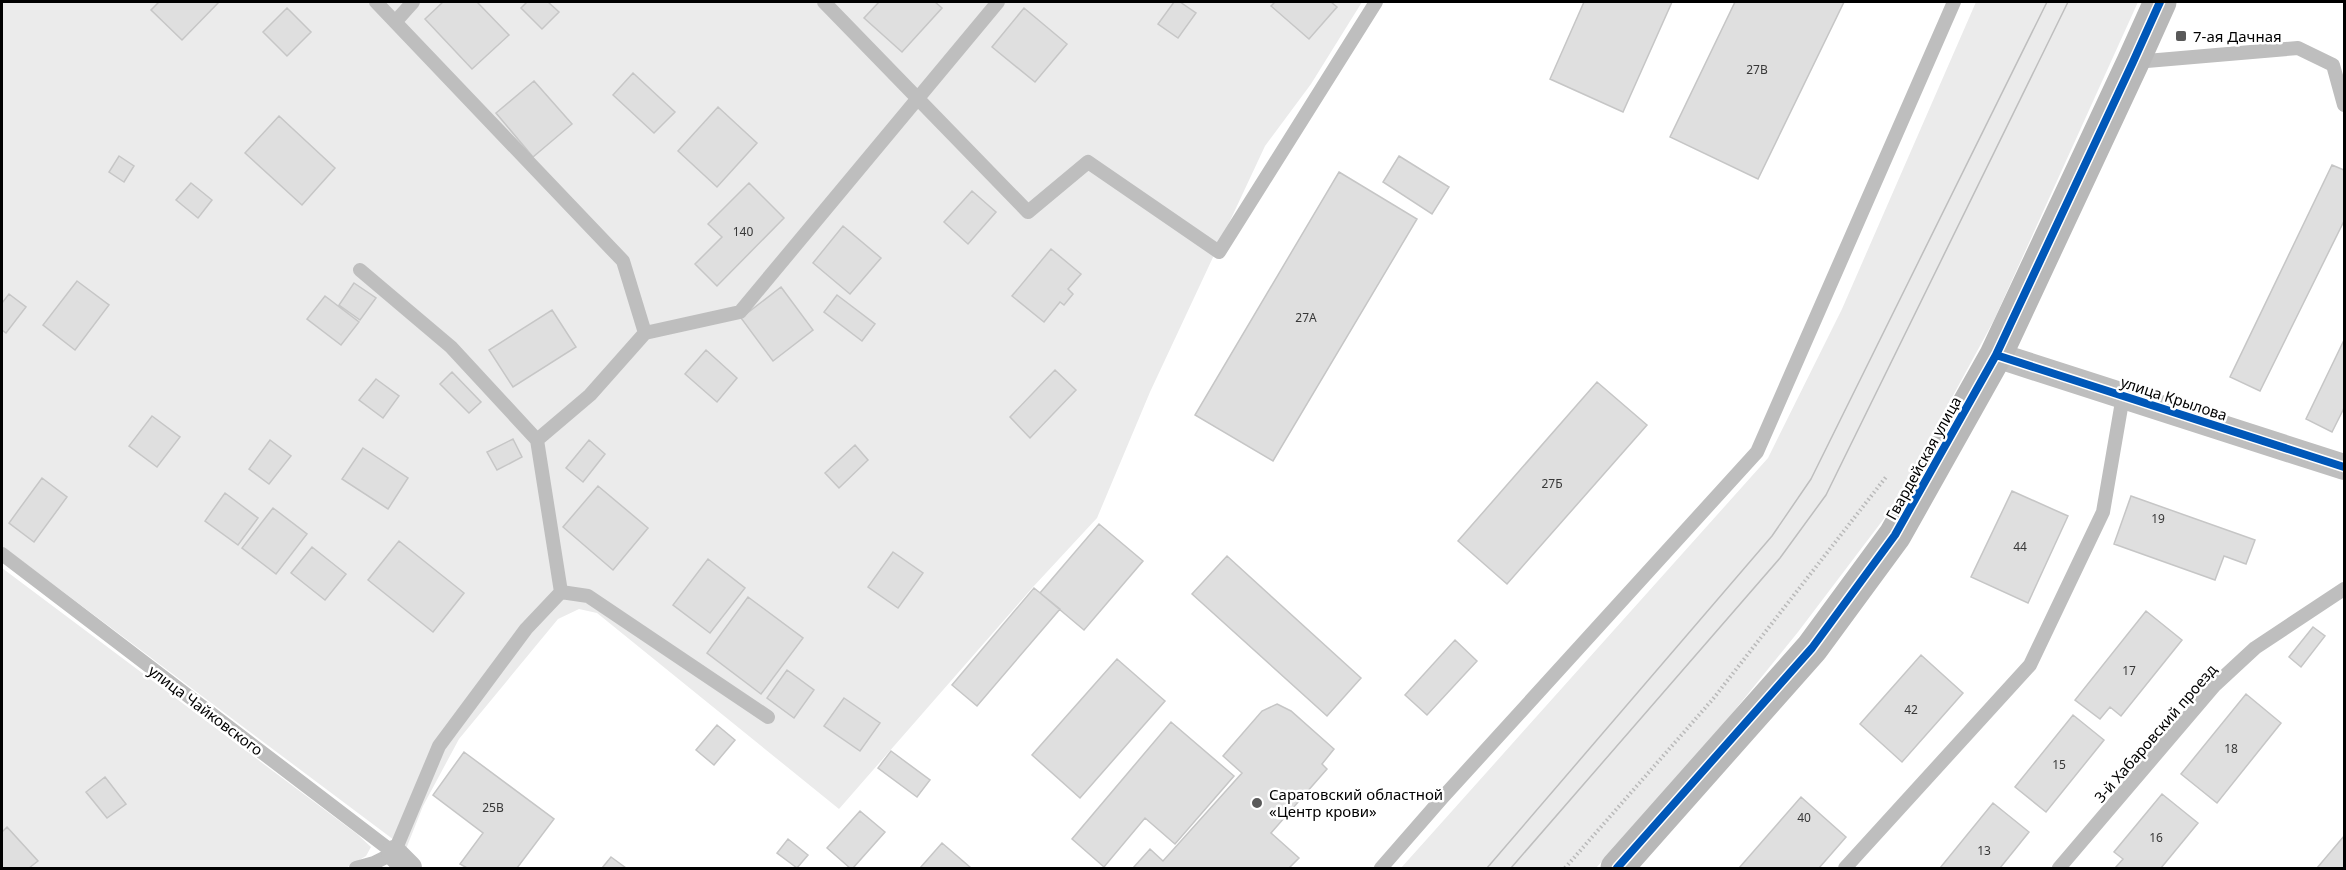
<svg xmlns="http://www.w3.org/2000/svg" width="2346" height="870" viewBox="0 0 2346 870" font-family="'Noto Sans',sans-serif">
  <rect width="100%" height="100%" fill="#fff"/>
  <path fill="#ebebeb" d="M2,2H1362L1311,84L1265,146L1150,392L1097,518L1033,587L839,809L597,613L579,609L558,619L459,739L423,806L406,849L2,546Z
    M1976,2H2138L1994,320L1892,508L1798,632L1709,742L1596,868H1401L1768,458L1842,309Z
    M2,568L357,834L371,847L366,856L346,868H2Z"/>
  <path fill="#dfdfdf" stroke="#c6c6c6" stroke-width="1.5" d="M159,2H219L182,40L151,10Z
    M443,2H477L509,35L472,69L425,19Z
    M527,2H548L559,12L542,29L521,8Z
    M879,2H935L942,8L902,52L864,18Z
    M1174,2H1180L1196,13L1178,38L1158,24Z
    M1275,2H1331L1337,7L1309,39L1271,6Z
    M1584,2H1672L1623,112L1550,79Z
    M1735,2H1844L1758,179L1670,137Z
    M287,8L311,32L287,56L263,32Z
    M1024,8L1067,44L1035,82L992,47Z
    M633,73L675,112L654,133L613,95Z
    M534,81L572,124L533,157L496,113Z
    M718,107L757,143L717,187L678,151Z
    M279,116L335,168L302,205L245,153Z
    M119,156L134,166L124,182L109,172Z
    M1399,156L1449,187L1432,214L1383,182Z
    M2332,165L2344,170V221L2260,391L2230,377Z
    M1339,172L1417,219L1273,461L1195,415Z
    M191,183L212,200L198,218L176,200Z
    M749,183L784,218L717,286L695,264L722,237L708,224Z
    M972,191L996,212L968,244L944,222Z
    M843,226L881,258L850,294L813,263Z
    M1051,249L1081,274L1068,289L1073,294L1064,305L1060,302L1044,322L1012,296Z
    M77,281L109,305L75,350L43,325Z
    M354,283L376,298L360,320L339,305Z
    M781,287L813,330L773,361L741,318Z
    M9,294L26,307L6,333L2,330V303Z
    M837,295L875,324L862,341L824,312Z
    M325,296L359,322L341,345L307,319Z
    M552,310L576,347L513,387L489,350Z
    M2344,340V408L2332,432L2306,419Z
    M706,350L737,378L717,402L685,374Z
    M1055,370L1076,390L1030,438L1010,417Z
    M452,372L481,402L469,413L440,384Z
    M376,379L399,396L383,418L359,400Z
    M1597,382L1647,425L1507,584L1458,541Z
    M152,416L180,437L157,467L129,446Z
    M513,439L522,457L497,470L487,452Z
    M270,440L291,456L269,484L249,469Z
    M589,440L605,454L583,482L566,468Z
    M855,445L868,460L839,488L825,473Z
    M363,448L408,478L388,509L342,479Z
    M42,478L67,497L34,542L9,523Z
    M598,486L648,528L613,570L563,527Z
    M2012,491L2068,516L2028,603L1971,577Z
    M225,493L258,518L238,545L205,521Z
    M2131,496L2255,540L2246,564L2224,556L2215,580L2114,544Z
    M273,508L307,534L276,574L242,548Z
    M1099,524L1143,561L1084,630L1040,593Z
    M399,541L464,593L433,632L368,580Z
    M312,547L346,574L325,600L291,573Z
    M893,552L923,573L898,608L868,587Z
    M1227,556L1361,678L1327,716L1192,594Z
    M708,559L745,588L710,633L673,605Z
    M1034,588L1060,609L977,706L952,685Z
    M748,597L803,638L761,694L707,653Z
    M2146,611L2182,640L2121,716L2110,707L2100,719L2075,700Z
    M2313,627L2325,636L2301,667L2289,657Z
    M1455,640L1477,661L1427,715L1405,695Z
    M1921,655L1963,693L1902,762L1860,724Z
    M1117,659L1165,701L1080,798L1032,755Z
    M787,670L814,690L794,718L767,698Z
    M2246,694L2281,723L2217,803L2181,774Z
    M844,698L880,723L860,751L824,726Z
    M1277,704L1291,711L1334,749L1322,764L1327,769L1271,833L1299,858L1289,868H1133L1150,849L1163,861L1242,773L1223,756L1262,711Z
    M2073,715L2104,740L2046,812L2015,787Z
    M1171,722L1234,776L1175,844L1145,818L1104,867L1072,839Z
    M717,725L735,740L714,765L696,750Z
    M891,751L930,780L917,797L878,768Z
    M464,752L554,819L517,868H467L460,864L483,833L433,795Z
    M105,777L126,804L107,818L86,792Z
    M2162,794L2198,823L2161,868H2115L2123,859L2114,852Z
    M1801,797L1846,837L1819,868H1739Z
    M1993,803L2029,832L2000,868H1940Z
    M860,811L885,832L853,868H850L827,848Z
    M7,827L38,861L29,868H2V832Z
    M2344,836V868H2317Z
    M788,839L808,855L797,868L777,853Z
    M942,843L971,868H920Z
    M611,857L626,868H602Z"/>
  <g fill="none" stroke-linecap="round" stroke-linejoin="round">
    <path stroke="#b9b9b9" stroke-width="4" stroke-dasharray="1.5 3" stroke-linecap="butt" d="M1565,868L1713,699L1886,477"/>
    <path stroke="#bebebe" stroke-width="14" d="M376,2L623,261L645,333
      M824,2L1028,212L1088,162L1219,252L1376,2
      M396,21L413,2
      M2135,62L2298,48L2333,65L2344,105
      M360,270L451,347L537,440
      M2,554L394,853
      M561,592L588,596L768,717
      M394,853L439,746L526,629L561,592L537,440L590,395L645,333L740,312L998,2
      M356,868L374,863L394,853
      M1381,868L1443,797L1757,452L1954,2
      M1845,868L2030,665L2103,512L2123,396
      M2059,868L2215,685L2255,648L2344,589"/>
    <path stroke="#bebebe" stroke-width="26" d="M1996,355L2344,467
      M394,853L409,868"/>
    <path stroke="#b8b8b8" stroke-width="33" d="M1617,868L1812,648L1895,535L1996,355L2133,62L2160,2"/>
    <path stroke="#bebebe" stroke-width="1.5" d="M1487,868L1772,536L1811,479L2047,2
      M1511,868L1780,558L1826,495L2068,2"/>
    <g stroke="#fff" stroke-width="11">
      <path id="cycleway" d="M1996,355L2344,467
        M1617,868L1812,648L1895,535L1996,355L2133,62L2160,2"/>
    </g>
    <use href="#cycleway" stroke="#0057b8" stroke-width="8"/>
  </g>
  <g fill="#595959" stroke="#fff" stroke-width="2">
    <rect x="2175" y="30" width="12" height="12" rx="3"/>
    <circle cx="1257" cy="803" r="6"/>
  </g>
  <g text-anchor="middle" dominant-baseline="central" stroke-width="5" stroke-linejoin="round" paint-order="stroke">
    <g font-size="12" fill="#383838">
      <text x="1757" y="69">27В</text>
      <text x="743" y="231">140</text>
      <text x="1306" y="317">27А</text>
      <text x="1552" y="483">27Б</text>
      <text x="2158" y="518">19</text>
      <text x="2020" y="546">44</text>
      <text x="2129" y="670">17</text>
      <text x="1911" y="709">42</text>
      <text x="2231" y="748">18</text>
      <text x="2059" y="764">15</text>
      <text x="493" y="807">25В</text>
      <text x="1804" y="817">40</text>
      <text x="2156" y="837">16</text>
      <text x="1984" y="850">13</text>
    </g>
    <g font-size="15" fill="#000" stroke="#fff" text-anchor="start">
      <text x="2193" y="36">7-ая Дачная</text>
      <text x="1269" y="794">Саратовский областной<tspan x="1269" dy="17">«Центр крови»</tspan></text>
    </g>
    <g font-size="15" fill="#000" stroke="#fff">
      <text transform="translate(2174 398) rotate(18)">улица Крылова</text>
      <text transform="translate(1923 458) rotate(-61)">Гвардейская улица</text>
      <text transform="translate(206 710) rotate(37)">улица Чайковского</text>
      <text transform="translate(2155 733) rotate(-49)">3-й Хабаровский проезд</text>
    </g>
  </g>
  <rect width="2346" height="870" fill="none" stroke="#000000" stroke-width="6"/>
</svg>
